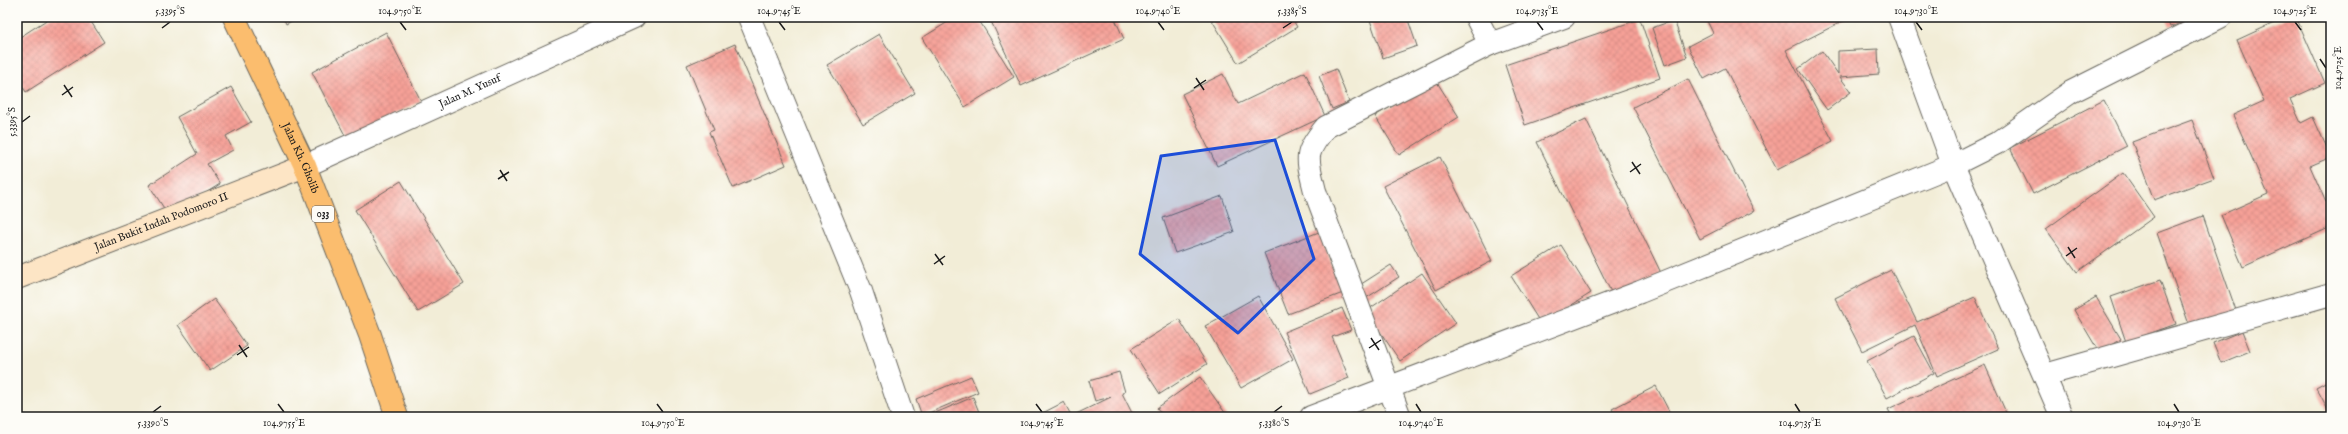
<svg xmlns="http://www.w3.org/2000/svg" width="2348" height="434" viewBox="0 0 2348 434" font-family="'IM FELL English',serif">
  <defs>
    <pattern id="building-cross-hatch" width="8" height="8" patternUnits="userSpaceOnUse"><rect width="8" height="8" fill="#f6a097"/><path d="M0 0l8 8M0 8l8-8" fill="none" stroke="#d28982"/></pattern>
  </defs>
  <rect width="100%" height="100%" fill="#fdfcf7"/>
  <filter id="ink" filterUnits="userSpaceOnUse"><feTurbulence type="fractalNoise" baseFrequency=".025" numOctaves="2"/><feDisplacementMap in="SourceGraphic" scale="8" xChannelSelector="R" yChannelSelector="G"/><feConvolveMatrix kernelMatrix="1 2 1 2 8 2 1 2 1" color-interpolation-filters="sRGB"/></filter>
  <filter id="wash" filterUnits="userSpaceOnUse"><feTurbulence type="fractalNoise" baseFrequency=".012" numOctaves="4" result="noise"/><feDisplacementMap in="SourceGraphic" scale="16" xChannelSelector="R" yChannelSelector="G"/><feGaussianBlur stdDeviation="0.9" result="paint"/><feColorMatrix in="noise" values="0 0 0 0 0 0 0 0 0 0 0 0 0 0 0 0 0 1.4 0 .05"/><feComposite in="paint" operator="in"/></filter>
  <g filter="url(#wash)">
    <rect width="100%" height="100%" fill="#f2edd7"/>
    <g id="blocks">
      <path fill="url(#building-cross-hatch)" d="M51,17H88L104,42L26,92L17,78V39Z
        M283,17H299L286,24Z
        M956,17H977L1014,77L965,107L922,38Z
        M989,17H1114L1124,39L1021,86Z
        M1210,17H1291L1297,27L1238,63Z
        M1369,17H1407L1417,46L1383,58Z
        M1705,17H1851L1786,50L1833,141L1777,170L1725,68L1704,79L1688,46L1713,33Z
        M2166,17H2199L2170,27Z
        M2287,17H2296L2325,83L2290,99L2301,123L2313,117L2331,157L2310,166L2331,214V227L2243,267L2221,215L2268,194L2233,115L2264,101L2237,40Z
        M1640,19L1660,78L1525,125L1505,65Z
        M1674,20L1687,57L1665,65L1652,28Z
        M386,32L421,101L347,139L312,72Z
        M879,34L915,93L863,124L827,65Z
        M735,44L786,165L733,188L709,132L714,130L687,65Z
        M1878,49L1879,74L1840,77L1851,92L1827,110L1798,69L1822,51L1838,74V51Z
        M1336,69L1349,102L1332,109L1319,76Z
        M1305,72L1325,116L1217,166L1182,94L1223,74L1238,104Z
        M1435,79L1459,117L1399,155L1375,116Z
        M1688,79L1754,211L1700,239L1633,107Z
        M231,87L251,122L226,136L233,150L207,164L220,184L169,216L149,185L197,154L177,117Z
        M2104,100L2127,146L2033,194L2010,148Z
        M1586,119L1663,277L1615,300L1537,142Z
        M2192,120L2214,178L2154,200L2132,142Z
        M1440,157L1492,261L1436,290L1383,186Z
        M2123,173L2154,217L2077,272L2046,229Z
        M401,181L464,284L418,312L355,210Z
        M1222,196L1234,232L1175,253L1163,218Z
        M2203,216L2238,316L2192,333L2157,233Z
        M1319,232L1343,293L1288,314L1264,253Z
        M1561,245L1591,293L1541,324L1511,276Z
        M1391,265L1399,277L1363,300L1355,288Z
        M1891,270L1917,322L1975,297L1998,349L1937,376L1915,325L1862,351L1835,298Z
        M1422,273L1456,323L1400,361L1366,311Z
        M2160,280L2176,324L2126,342L2111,297Z
        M1258,296L1293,359L1241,388L1205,326Z
        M2096,297L2121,339L2099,352L2074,310Z
        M214,299L247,346L210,371L178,325Z
        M1342,308L1351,330L1332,337L1349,378L1310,394L1284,332Z
        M1179,319L1207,364L1160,394L1131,349Z
        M2242,331L2250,351L2221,363L2213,343Z
        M1914,336L1934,373L1887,398L1867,361Z
        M1985,365L2008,417H1892L1888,409Z
        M1119,372L1125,392L1122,393L1134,417H1075L1074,415L1111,397L1095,401L1089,381Z
        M971,376L978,392L922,416L916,399Z
        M1200,377L1228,417H1164L1157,408Z
        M2331,379V415L2316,387Z
        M1656,386L1672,417H1616L1612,409Z
        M973,397L981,417H926Z
        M1064,402L1072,417H1035Z"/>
    </g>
  </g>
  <g filter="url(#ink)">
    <use href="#blocks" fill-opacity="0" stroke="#67655d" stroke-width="1"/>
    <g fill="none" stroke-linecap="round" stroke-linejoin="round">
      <g stroke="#67655d" stroke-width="24">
        <g id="street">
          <path d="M749,17L861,291L903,417"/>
          <path d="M1476,17L1490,44"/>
          <path d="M1899,17L1953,165L1999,142L2071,92L2220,17"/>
          <path id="s1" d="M305,166L634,17"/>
          <path d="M2045,375L2331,294"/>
          <path d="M1311,417L1640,292L1953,165L2062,417"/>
          <path d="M1400,417L1315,191C1307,158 1303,154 1326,127L1490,44L1564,17"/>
        </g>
      </g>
      <g stroke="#67655d" stroke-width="24">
        <g id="secondary">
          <path id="s2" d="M17,278L305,166"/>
        </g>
      </g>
      <g stroke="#67655d" stroke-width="24">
        <g id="primary">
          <path id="s3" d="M234,17L305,166L370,335L397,417"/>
        </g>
      </g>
      <use href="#street" stroke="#fff" stroke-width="22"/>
      <use href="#secondary" stroke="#fde5c5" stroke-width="22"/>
      <use href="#primary" stroke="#fbbd6e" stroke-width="22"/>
    </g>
  </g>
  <path fill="#1d4ed8" fill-opacity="0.2" stroke="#1d4ed8" stroke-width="3" stroke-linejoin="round" d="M1275,140L1314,259L1238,333L1140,254L1161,156Z"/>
  <path fill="none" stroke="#1c1c1c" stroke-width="1.5" d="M400,22L406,30M779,22L785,30M1158,22L1164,30M1537,22L1543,30M1916,22L1922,30M2295,22L2301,30M162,28L170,22M1283,28L1292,22M2320,59L2326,68M1196,78L1204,90M64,85L72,97M1194,88L1206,80M62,95L73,87M22,122L30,116M1632,162L1640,174M500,170L507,181M1630,172L1641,164M498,179L509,172M2068,247L2075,258M935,254L943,265M2066,256L2077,248M934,264L945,256M1371,338L1379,350M239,345L247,357M1369,348L1381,340M237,355L249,347M278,404L284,412M657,404L663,412M1036,404L1042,412M1416,404L1421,412M1795,404L1800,412M2174,404L2179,412M153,412L161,406M1274,412L1282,406"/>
  <g text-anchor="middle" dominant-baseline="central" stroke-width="3" stroke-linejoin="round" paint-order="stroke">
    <rect fill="#fdfcf7" stroke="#605f5e" stroke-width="1" x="312" y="206" width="22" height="16" rx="3"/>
    <g font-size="10" font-weight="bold" fill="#1c1c1c">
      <text x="323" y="214">033</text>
    </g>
    <g font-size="11" fill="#1c1c1c" stroke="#fdfcf7">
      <text stroke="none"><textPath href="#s1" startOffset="181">Jalan M. Yusuf</textPath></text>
      <text stroke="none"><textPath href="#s3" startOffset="156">Jalan Kh. Gholib</textPath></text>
      <text stroke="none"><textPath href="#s2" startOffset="155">Jalan Bukit Indah Podomoro II</textPath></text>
    </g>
  </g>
  <rect width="2348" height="434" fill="none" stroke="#fdfcf7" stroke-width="44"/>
  <rect x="22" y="22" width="2304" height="390" fill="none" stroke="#1c1c1c" stroke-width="1.5"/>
  <g font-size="10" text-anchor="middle" fill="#1c1c1c">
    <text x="170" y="14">5.3395°S</text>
    <text x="400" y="14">104.9750°E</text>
    <text x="779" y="14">104.9745°E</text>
    <text x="1158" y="14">104.9740°E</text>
    <text x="1292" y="14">5.3385°S</text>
    <text x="1537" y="14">104.9735°E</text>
    <text x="1916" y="14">104.9730°E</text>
    <text x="2295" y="14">104.9725°E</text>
    <text transform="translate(2337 68) rotate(-90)" y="4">104.9725°E</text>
    <text transform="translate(11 122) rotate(-90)" y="4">5.3395°S</text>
    <text x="153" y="426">5.3390°S</text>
    <text x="284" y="426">104.9755°E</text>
    <text x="663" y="426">104.9750°E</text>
    <text x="1042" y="426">104.9745°E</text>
    <text x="1274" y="426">5.3380°S</text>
    <text x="1421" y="426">104.9740°E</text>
    <text x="1800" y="426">104.9735°E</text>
    <text x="2179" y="426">104.9730°E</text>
  </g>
</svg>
